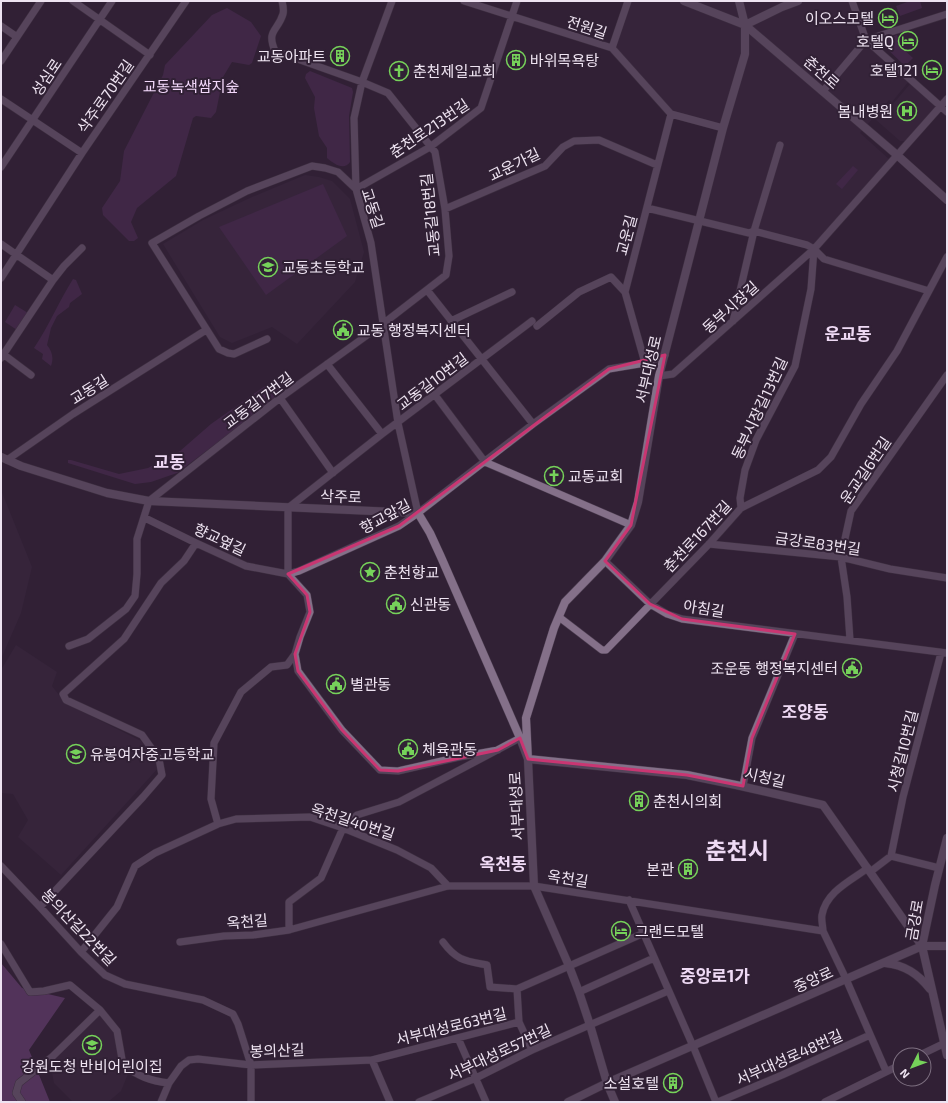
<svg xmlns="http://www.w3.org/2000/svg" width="948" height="1103" viewBox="0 0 948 1103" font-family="'Exo 2','Noto Sans KR',sans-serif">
  <rect width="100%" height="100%" fill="#312135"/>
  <path fill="#3c2842" d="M629,1H849L862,39L909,81L892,102L889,100L860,133L890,160L813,246L704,219L727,126L672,111L614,48Z
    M911,83L937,105L905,141H900L875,119L889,103L892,105Z
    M305,175L319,177L332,181L350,199L364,252L355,282L297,344L272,327L232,343L220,337L163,244L203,220L252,197Z
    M1,490L32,567L21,613L1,659Z
    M16,645L57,672L52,686L65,703L143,742L160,766L61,875L18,837L28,820L13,794L1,793V670Z
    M100,1010L117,1031L123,1065L128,1074L121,1091L108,1102H73L54,1083L49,1057Z"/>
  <path fill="#522f5c" d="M910,1H920L922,8L900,16L896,6Z
    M227,8L251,22L261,36L252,63L249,65L232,62L223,77L216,112L211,118L196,116L193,118L176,176L137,208L131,222L138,238L134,241H129L103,215L102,208L120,181L124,151L163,75L165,65L212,15Z
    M897,35L901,47L913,58L905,66L882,44L881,40Z
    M310,71L352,88L353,92L349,116L350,162C344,171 334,164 327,158V148L319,136L314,108L315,97L305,78L306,74Z
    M853,166L858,170L842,189L836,184Z
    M323,184L347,236L266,295L219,227Z
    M73,279L76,280L82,294L70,303L69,307L57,316L51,328L47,345C52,351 54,358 51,366L42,359L43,354L34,348C49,326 59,301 73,279Z
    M15,305L28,313L17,330L5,322Z
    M275,379L285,392L177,473L151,482L135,484L68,463V460H71L119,474L148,468L180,451L211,424Z"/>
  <path fill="#7a4a87" d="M1,963L22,988L65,998L29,1050L50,1102H1Z"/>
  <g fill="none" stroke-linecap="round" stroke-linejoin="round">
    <g stroke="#4c3e50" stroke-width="8">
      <path id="minor" d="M73,1L150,55
        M392,1L362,82L354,118L356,189L430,147L481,108L517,1
        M464,1L612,48L671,114L723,128
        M852,1L866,40L947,112
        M1,26L17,37
        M612,48L628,1
        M1,61L41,1
        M823,91L866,40L947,14
        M1,99L82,153
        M1,167L112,1
        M647,208L749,233L754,231
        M445,209L545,166L563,147L574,141L599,140L657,165
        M754,231L807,245L814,249L824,259L929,291
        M1,244L53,280L1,358
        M1,278L82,153L186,1
        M53,280L64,266L82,248
        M427,290L533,424
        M451,321L512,292
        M733,321L754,231L780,145
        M537,326L579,292L611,277L625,292
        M267,339L234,354L228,353L219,349L152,243L199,216L247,191L312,166L325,168L338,172L356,189L371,243L398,423L418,513
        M3,354L31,375
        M645,363L625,292L671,114
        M327,364L382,434
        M659,376L673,374L814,249L947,99
        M435,395L485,462L631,525
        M280,398L333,473
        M7,460L73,414L206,330
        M741,508L740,498L745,470L756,440L795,366L811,289L814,249
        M145,518L196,543L246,566L288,574L299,571L399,526L418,513L533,424L609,369L645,363L665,355
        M709,544L841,557L890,569L947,578
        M605,561L650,604L667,614L682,619L947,653
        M559,617L602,650H606L709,544L741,508L818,470L831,457L861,404L897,351L947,257
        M850,640L847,597L841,557L851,511L947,375
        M69,646L88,639L126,609L135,596L137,574V539L149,501L280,398L384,323L446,275L449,256L445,209L435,152L388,93L362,82L275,51C266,30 278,31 283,14C284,10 283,5 282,1
        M498,750L459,757L398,771L380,770L342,730L298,671L295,654L300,637L310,612L307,595L288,574V508L382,434L532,321
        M743,786L752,738L795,634
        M218,824L211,799L214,743L241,692L271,667L287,665L295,654
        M891,856L939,868
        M1,866L40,907L81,952L105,975L125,984L203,1000L233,1014L238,1024L251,1065V1102
        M870,872L891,856L903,797L941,653
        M629,900L693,1046L716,1102
        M40,907L143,797L162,775L159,759L142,735L66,700L63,694L124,639L161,583L184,561L196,543
        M289,930V902L321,878L343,828L357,815L399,802L520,738
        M823,931L846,979L886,1071
        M180,942L224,936L253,935L289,930L448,886H534L823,931C823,926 821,920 822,915C826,892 850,881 868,868
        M443,942C457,961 466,961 487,965L490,987L517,989
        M1,944L30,992L44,991L70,985L100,1010L117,1031L123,1065C138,1076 150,1081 169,1083
        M81,952L117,907L135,866L155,853L218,824L236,819L310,817L343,828L397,850L431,868L448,886
        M579,992L654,958
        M458,1038L486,1102
        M532,1050L519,1022L517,989L644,933
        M920,1055L947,1042
        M372,1060L519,1022
        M22,1102L16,1093L19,1083L52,1057L100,1010
        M161,1102L169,1083L181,1066L189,1060L198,1059L251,1065L372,1060L390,1102
        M419,1102L476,1078L532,1050L668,991
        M718,1102L782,1075L870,1035
        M825,1102L900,1065"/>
    </g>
    <g stroke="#4c3e50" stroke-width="9">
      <path id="tertiary" d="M684,1L745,25L897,155L947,200
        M745,25L782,7L798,1
        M1,457L21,466L107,493L149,501L418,513L430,533L441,557L520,738L528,759L687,775L736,785L823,805L922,946
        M947,838L935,885L922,946L947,1055
        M885,963C905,965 918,974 930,989
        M568,1102L607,1083L922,946H947
        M615,1102L607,1083L590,1025L579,992L569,966L534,886L526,718L554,628L565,602L605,561L631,525L638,502L659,376L723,128L745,54V25L739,1"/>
    </g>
    <use href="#minor" stroke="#847089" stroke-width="7"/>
    <use href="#tertiary" stroke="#847089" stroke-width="8"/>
  </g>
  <path d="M0 0H948V1103H0ZM665,355L631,525L605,561L650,604L682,619L795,634L752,738L743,786L687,775L528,759L520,738L498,750L398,771L380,770L342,730L298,671L295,654L310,612L307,595L288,574L399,526L609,369Z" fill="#312135" fill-opacity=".55" fill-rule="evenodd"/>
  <path fill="none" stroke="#c93672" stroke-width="3" stroke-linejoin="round" d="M665,355L631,525L605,561L650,604L682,619L795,634L752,738L743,786L687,775L528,759L520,738L498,750L398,771L380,770L342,730L298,671L295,654L310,612L307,595L288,574L399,526L609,369Z"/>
  <defs>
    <g id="hotel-ring" transform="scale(1)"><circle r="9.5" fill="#312135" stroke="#76d25a" stroke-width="1.5"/><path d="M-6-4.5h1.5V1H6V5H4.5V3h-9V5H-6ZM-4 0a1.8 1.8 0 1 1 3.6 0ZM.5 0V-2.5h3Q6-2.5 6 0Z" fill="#76d25a"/></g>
    <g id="building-ring" transform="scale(1)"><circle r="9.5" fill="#312135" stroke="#76d25a" stroke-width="1.5"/><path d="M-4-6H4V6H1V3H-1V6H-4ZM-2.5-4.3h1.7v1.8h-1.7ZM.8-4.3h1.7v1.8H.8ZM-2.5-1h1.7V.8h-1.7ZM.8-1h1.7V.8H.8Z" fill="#76d25a"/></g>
    <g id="church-ring" transform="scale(1)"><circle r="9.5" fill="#312135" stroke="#76d25a" stroke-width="1.5"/><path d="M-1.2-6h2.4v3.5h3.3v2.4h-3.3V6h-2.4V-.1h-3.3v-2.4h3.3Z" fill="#76d25a"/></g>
    <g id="hospital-ring" transform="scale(1)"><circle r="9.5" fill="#312135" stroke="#76d25a" stroke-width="1.5"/><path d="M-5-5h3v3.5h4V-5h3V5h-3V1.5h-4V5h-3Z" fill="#76d25a"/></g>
    <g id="school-ring" transform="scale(1)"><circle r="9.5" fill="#312135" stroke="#76d25a" stroke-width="1.5"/><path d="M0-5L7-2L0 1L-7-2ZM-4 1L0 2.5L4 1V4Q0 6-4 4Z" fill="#76d25a"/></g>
    <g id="civic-ring" transform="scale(1)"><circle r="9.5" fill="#312135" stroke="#76d25a" stroke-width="1.5"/><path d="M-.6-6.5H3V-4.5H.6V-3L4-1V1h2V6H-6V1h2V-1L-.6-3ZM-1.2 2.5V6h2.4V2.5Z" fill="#76d25a"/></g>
    <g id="sight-ring" transform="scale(1)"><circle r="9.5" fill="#312135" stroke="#76d25a" stroke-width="1.5"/><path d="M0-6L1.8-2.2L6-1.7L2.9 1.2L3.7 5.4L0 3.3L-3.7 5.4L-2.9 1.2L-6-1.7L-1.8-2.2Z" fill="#76d25a"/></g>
  </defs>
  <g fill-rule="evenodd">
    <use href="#hotel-ring" x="888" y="18"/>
    <use href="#hotel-ring" x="908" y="41"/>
    <use href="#building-ring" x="340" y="56"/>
    <use href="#building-ring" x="516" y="60"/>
    <use href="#hotel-ring" x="932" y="70"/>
    <use href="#church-ring" x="399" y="71"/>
    <use href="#hospital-ring" x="907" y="111"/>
    <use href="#school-ring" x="268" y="267"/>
    <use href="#civic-ring" x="343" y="330"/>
    <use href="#church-ring" x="554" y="476"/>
    <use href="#sight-ring" x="370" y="572"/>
    <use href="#civic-ring" x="396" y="604"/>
    <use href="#civic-ring" x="852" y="668"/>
    <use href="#civic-ring" x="336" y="684"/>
    <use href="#civic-ring" x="408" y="749"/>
    <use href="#school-ring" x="76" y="754"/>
    <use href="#building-ring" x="639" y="801"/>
    <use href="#building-ring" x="688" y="869"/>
    <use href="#hotel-ring" x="621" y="931"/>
    <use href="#school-ring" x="92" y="1045"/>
    <use href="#building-ring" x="673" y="1083"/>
  </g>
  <g text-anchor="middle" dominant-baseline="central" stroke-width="4" stroke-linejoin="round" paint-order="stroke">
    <g font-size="15" fill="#eee3f1" stroke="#312135" text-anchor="start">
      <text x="874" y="18" text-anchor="end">이오스모텔</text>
      <text x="894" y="41" text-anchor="end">호텔Q</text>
      <text x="326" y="56" text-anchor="end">교동아파트</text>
      <text x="530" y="60">바위목욕탕</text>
      <text x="918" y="70" text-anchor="end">호텔121</text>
      <text x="413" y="71">춘천제일교회</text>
      <text x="893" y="111" text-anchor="end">봄내병원</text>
      <text x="282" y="267">교동초등학교</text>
      <text x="357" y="330">교동 행정복지센터</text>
      <text x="568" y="476">교동교회</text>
      <text x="384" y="572">춘천향교</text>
      <text x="410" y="604">신관동</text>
      <text x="838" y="668" text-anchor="end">조운동 행정복지센터</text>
      <text x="350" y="684">별관동</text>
      <text x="422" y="749">체육관동</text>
      <text x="90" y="754">유봉여자중고등학교</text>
      <text x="653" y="801">춘천시의회</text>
      <text x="674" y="869" text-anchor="end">본관</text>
      <text x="635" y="931">그랜드모텔</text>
      <text x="92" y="1066" text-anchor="middle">강원도청 반비어린이집</text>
      <text x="659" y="1083" text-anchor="end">소설호텔</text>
    </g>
    <g font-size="15" fill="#eee3f1" stroke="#312135">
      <text transform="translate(587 27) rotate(18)">전원길</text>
      <text transform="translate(822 72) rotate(41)">춘천로</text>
      <text transform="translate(46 77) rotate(-56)">성심로</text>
      <text transform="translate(105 96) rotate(-55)">삭주로70번길</text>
      <text transform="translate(429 128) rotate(-34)">춘천로213번길</text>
      <text transform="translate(514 164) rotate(-26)">교운가길</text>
      <text transform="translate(373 208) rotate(72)">교동길</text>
      <text transform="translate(430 215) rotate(-96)">교동길18번길</text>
      <text transform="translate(626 235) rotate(-75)">교운길</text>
      <text transform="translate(730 307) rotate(-42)">동부시장길</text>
      <text transform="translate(648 369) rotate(-77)">서부대성로</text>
      <text transform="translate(432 381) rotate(-37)">교동길10번길</text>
      <text transform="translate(89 389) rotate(-32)">교동길</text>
      <text transform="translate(258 400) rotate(-37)">교동길17번길</text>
      <text transform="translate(759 408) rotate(-65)">동부시장길13번길</text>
      <text transform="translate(865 470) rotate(-56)">운교길6번길</text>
      <text transform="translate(341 496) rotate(2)">삭주로</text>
      <text transform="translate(385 516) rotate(-28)">향교앞길</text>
      <text transform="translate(697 536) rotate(-47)">춘천로167번길</text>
      <text transform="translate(220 539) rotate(25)">향교옆길</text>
      <text transform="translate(818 543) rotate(8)">금강로83번길</text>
      <text transform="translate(704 608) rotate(9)">아침길</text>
      <text transform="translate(902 751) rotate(-76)">시청길10번길</text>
      <text transform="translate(765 777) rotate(13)">시청길</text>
      <text transform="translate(516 806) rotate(-93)">서부대성로</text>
      <text transform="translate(353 821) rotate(18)">옥천길40번길</text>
      <text transform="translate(568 878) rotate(9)">옥천길</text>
      <text transform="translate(914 920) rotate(-80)">금강로</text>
      <text transform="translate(247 921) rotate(-5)">옥천길</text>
      <text transform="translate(79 927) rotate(46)">봉의산길22번길</text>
      <text transform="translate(813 979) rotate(-24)">중앙로</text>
      <text transform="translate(451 1026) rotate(-14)">서부대성로63번길</text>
      <text transform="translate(277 1050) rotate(-2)">봉의산길</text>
      <text transform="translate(499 1052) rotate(-25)">서부대성로57번길</text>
      <text transform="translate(789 1057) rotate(-24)">서부대성로48번길</text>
    </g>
    <g font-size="15" fill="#f3d8fb" stroke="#312135">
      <text x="191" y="86">교동녹색쌈지숲</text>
    </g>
    <g font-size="17" font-weight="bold" fill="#efdaf5" stroke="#312135">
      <text x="848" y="333">운교동</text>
      <text x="169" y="461">교동</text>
      <text x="805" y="711">조양동</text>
      <text x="503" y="863">옥천동</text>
      <text x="715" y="975">중앙로1가</text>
    </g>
    <g font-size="23" font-weight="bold" fill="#efdaf5" stroke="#312135">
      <text x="737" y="850">춘천시</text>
    </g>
  </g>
  <rect width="948" height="1103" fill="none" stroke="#eee3f1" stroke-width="4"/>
  <g transform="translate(912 1067) rotate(228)"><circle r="19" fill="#312135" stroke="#7d6f80"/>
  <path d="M0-3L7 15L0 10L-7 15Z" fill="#76d25a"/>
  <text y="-6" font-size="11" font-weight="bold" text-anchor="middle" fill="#eee3f1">N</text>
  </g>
</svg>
